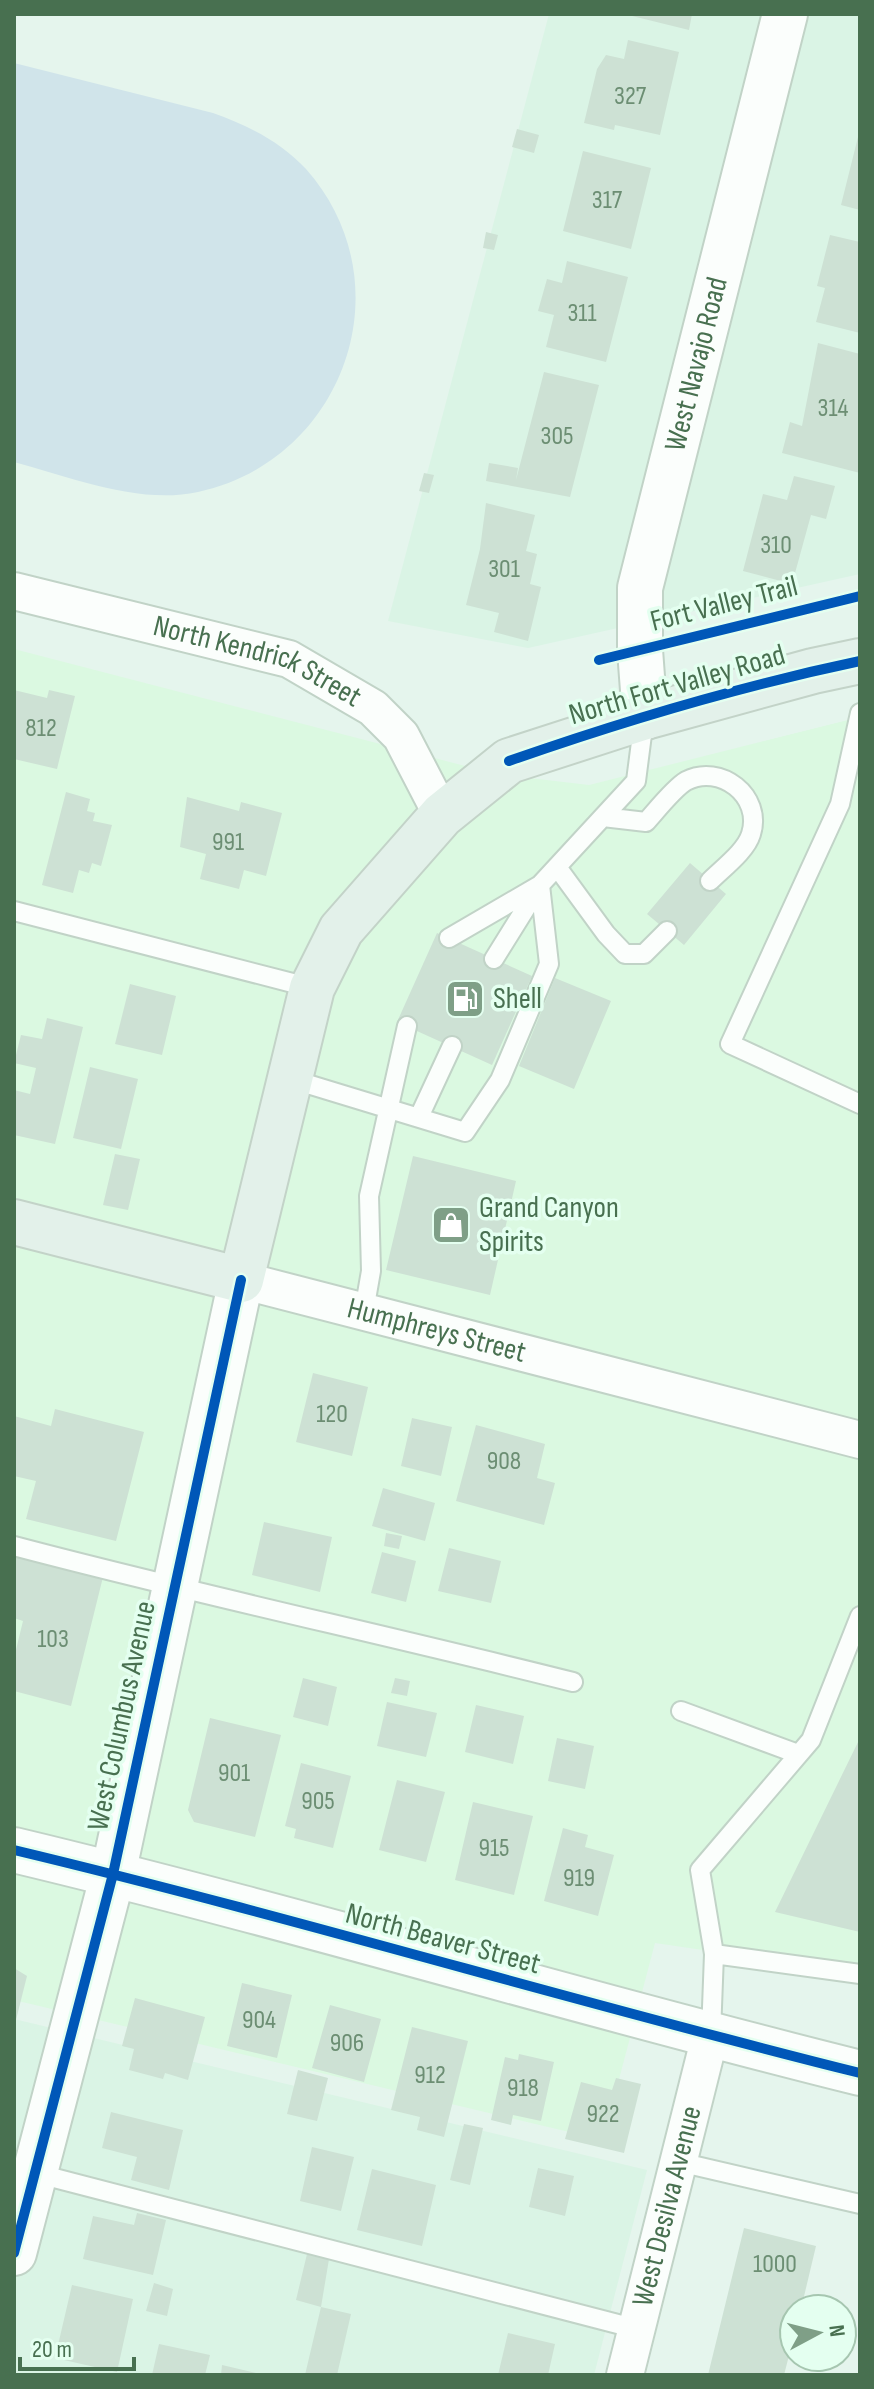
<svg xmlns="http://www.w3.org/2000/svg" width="874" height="2389" viewBox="0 0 874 2389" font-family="'Sofia Sans Condensed',sans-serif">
  <rect width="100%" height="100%" fill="#e5f5ed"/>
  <path fill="#daf4e5" d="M549,14H860V574L528,648L388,621Z
    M14,2019L647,2170L594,2375H14Z"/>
  <path fill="#dbf9e1" d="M14,649L496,774L589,785L860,717V1973L655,1943L603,2140L14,2000Z"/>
  <path fill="#d0e4ea" d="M14,63L213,113C247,125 281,142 306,169C407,283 345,460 198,492C138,505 71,477 14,462Z"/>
  <path fill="#cde1d4" d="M624,14H692L689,30Z
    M628,40L679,52L660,135L615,125L614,130L584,123L597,69L606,55L624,59Z
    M517,129L539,135L534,153L512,147Z
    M859,133H860V210L841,205Z
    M583,151L651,168L631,249L563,231Z
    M486,232L498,235L494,250L483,248Z
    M830,235L860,242V333L816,322L825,288L817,286Z
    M567,261L628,277L606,362L546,347L554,315L538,311L547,279L562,283Z
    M818,343L860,354V473L782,453L790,422L802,426Z
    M544,372L599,385L570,497L486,481L489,463L518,468L516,480Z
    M424,473L434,475L429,493L419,491Z
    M794,476L835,486L826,519L811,515L792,584L743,571L763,494L787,500Z
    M486,503L535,515L526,551L537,554L530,584L541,587L528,641L494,632L499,613L466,605L480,549Z
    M14,690L47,698L49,690L75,696L57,769L14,759Z
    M66,792L90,799L87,811L95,813L93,821L112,825L101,866L92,863L89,873L79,870L73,893L42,885Z
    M187,797L239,811L241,802L282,813L266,876L244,870L239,889L200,879L206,854L180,847Z
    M690,863L726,894L684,945L647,914Z
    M437,933L532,976L492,1065L397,1022Z
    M555,978L611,1001L574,1089L519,1066Z
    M130,984L176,996L162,1055L115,1044Z
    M47,1018L83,1027L55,1144L14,1135V1090L30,1094L36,1068L14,1063L21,1035L42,1039Z
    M90,1067L138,1079L121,1149L73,1138Z
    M115,1154L140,1159L128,1210L103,1205Z
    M413,1156L516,1181L490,1295L386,1270Z
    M313,1373L368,1387L352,1456L296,1442Z
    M55,1409L144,1432L116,1541L26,1519L36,1481L14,1476V1416L51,1426Z
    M412,1418L452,1427L441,1476L401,1466Z
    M476,1425L545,1444L537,1478L555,1483L544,1525L456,1501Z
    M383,1488L435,1503L425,1541L372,1526Z
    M264,1522L332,1537L320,1592L252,1575Z
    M386,1533L402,1536L399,1549L384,1546Z
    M449,1548L501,1561L491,1603L438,1591Z
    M16,1551L104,1573L71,1706L14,1691V1658L23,1621L14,1618Z
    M382,1552L416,1561L406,1602L371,1593Z
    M303,1678L337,1687L328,1726L293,1717Z
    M395,1678L410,1681L407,1696L391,1693Z
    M387,1702L437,1713L426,1757L377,1746Z
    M476,1705L524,1716L513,1764L465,1752Z
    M210,1718L281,1735L255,1837L194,1822L188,1810Z
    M557,1738L594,1746L585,1789L548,1781Z
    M860,1738V1932L775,1912Z
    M301,1763L351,1776L333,1848L294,1838L296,1829L285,1826Z
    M397,1780L445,1792L426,1862L379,1850Z
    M473,1802L533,1816L514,1895L455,1880Z
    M563,1828L588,1835L585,1847L614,1855L598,1916L544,1901Z
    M14,1968L27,1976L15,2024H14Z
    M242,1983L292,1995L277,2058L227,2046Z
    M135,1998L205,2017L188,2080L165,2073L163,2079L129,2070L134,2049L122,2046Z
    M330,2005L381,2019L364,2082L312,2068Z
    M412,2027L468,2041L444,2137L417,2130L420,2117L391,2110Z
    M519,2054L554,2062L541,2121L513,2115L511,2125L491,2120L505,2057L518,2060Z
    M298,2070L328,2078L317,2121L287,2114Z
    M616,2078L641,2084L624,2153L565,2139L581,2082L612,2090Z
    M111,2112L183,2130L169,2190L131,2180L137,2157L102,2148Z
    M464,2124L483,2128L470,2185L450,2180Z
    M312,2147L354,2157L341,2211L300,2201Z
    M538,2168L574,2176L565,2216L529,2207Z
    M372,2169L436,2185L422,2246L357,2230Z
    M137,2213L166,2220L153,2275L83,2259L93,2216L134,2225Z
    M744,2228L816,2246L801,2309H794V2336L784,2375H708Z
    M307,2254L329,2259L321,2307L296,2300Z
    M154,2283L173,2289L167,2316L146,2311Z
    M72,2285L133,2299L117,2372L55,2358Z
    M321,2307L351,2314L337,2375H305Z
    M508,2333L555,2344L548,2375H498Z
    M159,2344L210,2355L205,2375H152Z
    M222,2365L260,2374L259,2375H221Z"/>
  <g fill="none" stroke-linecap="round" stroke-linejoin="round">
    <g stroke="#c1d3c7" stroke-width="22">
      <path id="service" d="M860,713L840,804L730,1044L860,1104
        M603,817L646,822C656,811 674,788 686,781C720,763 763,796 751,834C746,851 723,868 710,881
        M557,867L606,934L625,954H644L667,931
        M14,911L312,988
        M449,938L540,885
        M494,959L537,890
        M291,1079L465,1132L500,1080L549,964L540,885L636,781L644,719
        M419,1117L452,1046
        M364,1311L371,1271L369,1196L407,1026
        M14,1546C199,1595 387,1635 573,1682
        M681,1711L798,1754
        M714,1954L860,1974
        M711,2034L714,1954L700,1870L811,1740L860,1616
        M679,2162L860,2204
        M35,2173L637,2329"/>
    </g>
    <g stroke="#c1d3c7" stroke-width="40">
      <g id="minor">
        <path id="s1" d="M14,591L289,659L373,708L401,736L442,815"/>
        <path id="s2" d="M241,1280L860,1440"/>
        <path id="s3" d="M625,2375L710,2036"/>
      </g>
    </g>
    <g stroke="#c1d3c7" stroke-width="48">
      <g id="tertiary">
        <path id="s4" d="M645,717L640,650V588L785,14"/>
        <path d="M14,1850C298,1918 577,2003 860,2073"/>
        <path d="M14,2253L113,1874L241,1280"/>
      </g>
    </g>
    <g stroke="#c3d3c8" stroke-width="48">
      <path id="primary" d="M14,1222L241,1280L312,988L341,930L442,815L509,761L645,717L813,671L860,661"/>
    </g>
    <use href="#service" stroke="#fbfefc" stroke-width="18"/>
    <use href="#minor" stroke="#fbfefc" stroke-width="36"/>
    <use href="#tertiary" stroke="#fbfefc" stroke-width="44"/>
    <use href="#primary" stroke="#e3f1ea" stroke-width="44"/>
    <g stroke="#e4fff0" stroke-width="15">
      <path id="cycleway" d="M599,660L860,596
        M509,761C623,721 741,686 860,661
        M14,1850C298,1918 577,2003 860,2073
        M14,2253L113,1874L241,1280"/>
    </g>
    <use href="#cycleway" stroke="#0057b8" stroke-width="10"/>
  </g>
  <defs>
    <g id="fuel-square" transform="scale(2)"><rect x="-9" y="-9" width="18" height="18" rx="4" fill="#7f9f87" stroke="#e4fff0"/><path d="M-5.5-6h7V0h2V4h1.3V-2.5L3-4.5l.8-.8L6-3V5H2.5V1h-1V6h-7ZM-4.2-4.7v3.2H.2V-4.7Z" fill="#fff"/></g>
    <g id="shop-square" transform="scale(2)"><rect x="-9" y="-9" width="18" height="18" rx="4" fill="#7f9f87" stroke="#e4fff0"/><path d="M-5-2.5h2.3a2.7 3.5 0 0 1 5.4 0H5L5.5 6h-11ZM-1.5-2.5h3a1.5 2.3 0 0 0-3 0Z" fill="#fff"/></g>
  </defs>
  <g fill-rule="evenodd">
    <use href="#fuel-square" x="465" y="999"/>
    <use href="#shop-square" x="451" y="1225"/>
  </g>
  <g text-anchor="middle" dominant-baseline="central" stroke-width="7" stroke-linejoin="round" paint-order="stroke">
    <g font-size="26" fill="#6c8e73">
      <text x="630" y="96">327</text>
      <text x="607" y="200">317</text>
      <text x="582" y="313">311</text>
      <text x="833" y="408">314</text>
      <text x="557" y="436">305</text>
      <text x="776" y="545">310</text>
      <text x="504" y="569">301</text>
      <text x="41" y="728">812</text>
      <text x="228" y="842">991</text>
      <text x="332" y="1414">120</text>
      <text x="504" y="1461">908</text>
      <text x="53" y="1639">103</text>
      <text x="234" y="1773">901</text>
      <text x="318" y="1801">905</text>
      <text x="494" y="1848">915</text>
      <text x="579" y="1878">919</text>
      <text x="259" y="2020">904</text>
      <text x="347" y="2043">906</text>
      <text x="430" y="2075">912</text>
      <text x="523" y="2088">918</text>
      <text x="603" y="2114">922</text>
      <text x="775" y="2264">1000</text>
    </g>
    <g font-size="30" fill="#487050" stroke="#e4fff0">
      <text stroke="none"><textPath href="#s4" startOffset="360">West Navajo Road</textPath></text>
      <text transform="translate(724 604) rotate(-14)">Fort Valley Trail</text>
      <text stroke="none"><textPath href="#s1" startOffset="254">North Kendrick Street</textPath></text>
      <text transform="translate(677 685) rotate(-16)">North Fort Valley Road</text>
      <text stroke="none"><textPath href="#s2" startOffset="202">Humphreys Street</textPath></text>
      <text transform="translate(122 1716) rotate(-78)">West Columbus Avenue</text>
      <text transform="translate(443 1939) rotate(15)">North Beaver Street</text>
      <text stroke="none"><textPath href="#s3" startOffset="174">West Desilva Avenue</textPath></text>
    </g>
    <g font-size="30" fill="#487050" stroke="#e4fff0" text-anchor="start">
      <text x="493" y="999">Shell</text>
      <text x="479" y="1208">Grand Canyon<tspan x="479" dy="34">Spirits</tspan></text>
    </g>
  </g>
  <rect width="874" height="2389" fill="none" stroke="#487050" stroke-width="32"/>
  <g transform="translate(818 2333) rotate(83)"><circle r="38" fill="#e4fff0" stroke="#a6c6b0" stroke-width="2"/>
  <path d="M0-6L14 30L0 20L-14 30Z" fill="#7f9f87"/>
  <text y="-12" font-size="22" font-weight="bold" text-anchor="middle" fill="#487050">N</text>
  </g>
  <path d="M20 2357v12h114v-12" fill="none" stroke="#487050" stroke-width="4"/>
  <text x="32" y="2357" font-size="24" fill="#487050" stroke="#e4fff0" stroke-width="6" paint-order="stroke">20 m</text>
</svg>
